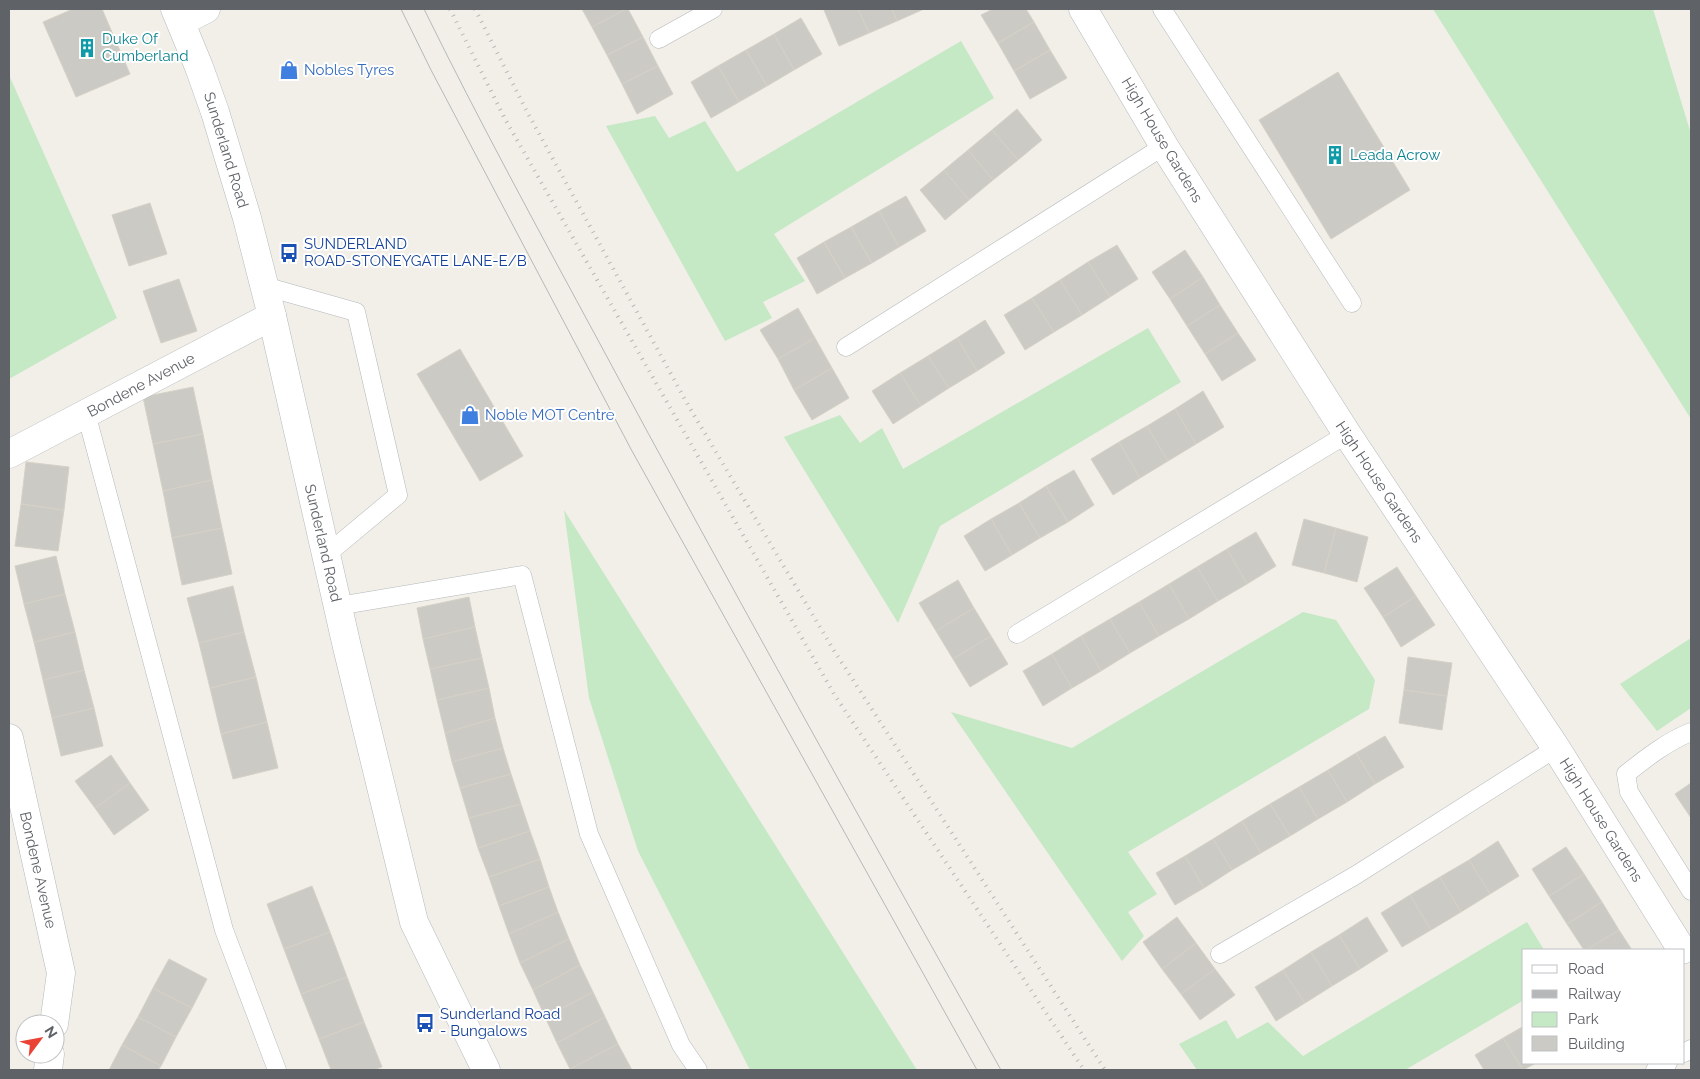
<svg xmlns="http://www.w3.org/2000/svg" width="1700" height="1079" viewBox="0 0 1700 1079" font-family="Raleway,sans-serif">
  <rect width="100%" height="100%" fill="#f1efe8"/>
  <path fill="#c5e8c5" d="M1433,9H1653L1691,134V419Z
    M961,41L994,98L774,234L805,281L763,302L772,318L725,341L606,126L655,116L669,138L705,121L737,172Z
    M9,75L117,318L9,379Z
    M1148,328L1181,382L940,526L898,623L784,437L840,415L860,443L882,428L903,469Z
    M564,510L917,1070H750L638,851L589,698Z
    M1303,612L1336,620L1375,680L1369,709L1128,852L1157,894L1128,912L1144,936L1122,961L951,712L1072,748Z
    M1691,638V708L1657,731L1620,684Z
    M1527,922L1544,950H1524V1000L1405,1070H1197L1179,1044L1226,1020L1237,1039L1268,1022L1303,1056Z"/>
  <path fill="#cccac5" stroke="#d6d1c6" d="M73,9H102L130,74L76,97L43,22Z
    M582,9H626L592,27Z
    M626,9H628L643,37L607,55L592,27Z
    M826,9H858L869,33L839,46L824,10Z
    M858,9H892L897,21L869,33Z
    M892,9H924L897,21Z
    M993,9H1026L1034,22L998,43L981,15Z
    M801,18L822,54L794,70L774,34Z
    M1034,22L1050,50L1014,71L998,43Z
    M774,34L794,70L767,86L746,50Z
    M643,37L658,66L622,84L607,55Z
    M746,50L767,86L739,102L718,66Z
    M1050,50L1067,78L1030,99L1014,71Z
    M658,66L673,94L637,114L622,84Z
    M718,66L739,102L711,118L691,82Z
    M1338,72L1410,190L1331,239L1259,120Z
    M1017,109L1042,140L1018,160L992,130Z
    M992,130L1018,160L993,180L968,150Z
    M968,150L993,180L969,200L944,170Z
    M944,170L969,200L945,220L920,190Z
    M906,196L926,231L899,247L879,211Z
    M150,203L167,254L129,266L112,215Z
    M879,211L899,247L872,263L851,227Z
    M851,227L872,263L845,278L824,242Z
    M824,242L845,278L817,294L797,258Z
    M1117,245L1138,279L1110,297L1088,262Z
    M1185,250L1203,277L1170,299L1152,272Z
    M1088,262L1110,297L1082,315L1060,280Z
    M1203,277L1220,305L1187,326L1170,299Z
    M179,279L197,331L161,343L143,291Z
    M1060,280L1082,315L1054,332L1032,298Z
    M1032,298L1054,332L1025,350L1004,315Z
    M1220,305L1238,333L1205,354L1187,326Z
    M798,308L815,338L778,359L760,330Z
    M985,320L1005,353L977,371L957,338Z
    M1238,333L1256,360L1222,381L1205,354Z
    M815,338L832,368L794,390L778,359Z
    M957,338L977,371L949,388L928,356Z
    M460,349L523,456L480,481L417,374Z
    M928,356L949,388L921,406L900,373Z
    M832,368L849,398L812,420L794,390Z
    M900,373L921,406L893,424L872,391Z
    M193,387L203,434L153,444L143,397Z
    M1203,391L1224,427L1196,444L1175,409Z
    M1175,409L1196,444L1168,461L1147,426Z
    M1147,426L1168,461L1140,478L1119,442Z
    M203,434L212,480L163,491L153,444Z
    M1119,442L1140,478L1113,495L1091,459Z
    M26,462L69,467L64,510L21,504Z
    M1074,470L1094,505L1068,522L1046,486Z
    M212,480L222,528L172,538L163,491Z
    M1046,486L1068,522L1040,538L1019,503Z
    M1019,503L1040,538L1012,555L991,519Z
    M21,504L64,510L58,551L15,546Z
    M991,519L1012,555L985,571L964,536Z
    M1304,519L1336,528L1324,573L1292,565Z
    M222,528L232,574L182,585L172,538Z
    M1336,528L1368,537L1357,582L1324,573Z
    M1256,532L1276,566L1247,584L1227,549Z
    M1227,549L1247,584L1218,601L1197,567Z
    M56,556L65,594L24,604L15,566Z
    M1197,567L1218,601L1189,619L1169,584Z
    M1397,567L1416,596L1383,617L1364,588Z
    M958,580L974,608L936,631L919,603Z
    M1169,584L1189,619L1159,636L1139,602Z
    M233,586L244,632L199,643L187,598Z
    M65,594L75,632L34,642L24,604Z
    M1416,596L1435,625L1401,647L1383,617Z
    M469,597L475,627L423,639L417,608Z
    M1139,602L1159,636L1130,653L1110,619Z
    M974,608L991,636L953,659L936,631Z
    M1110,619L1130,653L1101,671L1081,636Z
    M475,627L482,658L430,669L423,639Z
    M75,632L84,670L43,680L34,642Z
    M244,632L256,677L210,688L199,643Z
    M991,636L1008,664L970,687L953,659Z
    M1081,636L1101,671L1072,688L1052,654Z
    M1052,654L1072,688L1043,706L1023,671Z
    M1408,657L1452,663L1447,696L1404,690Z
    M482,658L489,688L437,700L430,669Z
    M84,670L94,708L52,718L43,680Z
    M256,677L267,722L221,734L210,688Z
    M489,688L495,718L445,733L437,700Z
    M1404,690L1447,696L1442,730L1399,723Z
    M94,708L103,746L61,756L52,718Z
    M495,718L503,748L452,762L445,733Z
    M267,722L278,768L233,779L221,734Z
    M1385,736L1404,767L1375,784L1356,753Z
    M503,748L511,774L460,788L452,762Z
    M1356,753L1375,784L1347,802L1328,770Z
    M111,755L130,783L95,808L75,781Z
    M1328,770L1347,802L1318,819L1299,787Z
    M511,774L521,804L469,818L460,788Z
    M130,783L149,810L114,835L95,808Z
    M1691,783V818L1675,794Z
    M1299,787L1318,819L1290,836L1270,804Z
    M521,804L530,831L478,848L469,818Z
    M1270,804L1290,836L1261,853L1242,821Z
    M1242,821L1261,853L1232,870L1213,839Z
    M530,831L540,859L489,877L478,848Z
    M1213,839L1232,870L1204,888L1185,856Z
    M1498,841L1519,876L1490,894L1469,860Z
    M1566,847L1584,874L1549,896L1532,869Z
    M1185,856L1204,888L1175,905L1156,873Z
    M540,859L549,887L499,906L489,877Z
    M1469,860L1490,894L1461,912L1440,877Z
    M1584,874L1602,902L1567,924L1549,896Z
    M1440,877L1461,912L1431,930L1410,895Z
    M312,886L330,932L284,949L267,904Z
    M549,887L558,912L509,934L499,906Z
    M1410,895L1431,930L1402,947L1381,913Z
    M1602,902L1619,930L1586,950H1584L1567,924Z
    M558,912L569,939L520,963L509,934Z
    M1177,917L1196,943L1162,969L1143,942Z
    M1367,917L1388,951L1360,969L1339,935Z
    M1619,930L1632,950H1586Z
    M330,932L347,977L301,994L284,949Z
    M1339,935L1360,969L1332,986L1311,952Z
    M569,939L580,965L533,990L520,963Z
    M1196,943L1215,969L1181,994L1162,969Z
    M1311,952L1332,986L1305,1003L1283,970Z
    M169,959L207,979L192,1008L153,988Z
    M580,965L593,992L545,1017L533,990Z
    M1215,969L1235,995L1200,1020L1181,994Z
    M1283,970L1305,1003L1276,1021L1255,987Z
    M347,977L364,1022L319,1039L301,994Z
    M153,988L192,1008L176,1037L138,1017Z
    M593,992L605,1017L557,1043L545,1017Z
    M138,1017L176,1037L161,1066L122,1045Z
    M605,1017L618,1044L570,1069L557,1043Z
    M364,1022L382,1067L373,1070H331L319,1039Z
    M1524,1026V1063H1536L1523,1070L1503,1038Z
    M1503,1038L1523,1070H1484L1475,1055Z
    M618,1044L632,1070H570V1069Z
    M122,1045L161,1066L158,1070H109Z"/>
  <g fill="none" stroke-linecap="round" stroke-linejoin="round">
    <g stroke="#b5b8bc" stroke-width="19">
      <path id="lane" d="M1162,9L1352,303
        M659,39L713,9
        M264,286L356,312L398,495L326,555
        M846,347L1164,146
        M86,413L224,930L277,1070
        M338,606L522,575L589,834L681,1045L698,1070
        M1017,634L1347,434
        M1691,732C1668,741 1646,758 1626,774L1629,792L1691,891
        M1220,954L1356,875L1556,748
        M1684,1053L1691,1049
        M1655,1070L1668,1063"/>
    </g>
    <g stroke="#b5b8bc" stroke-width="29">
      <path id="street" d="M1083,9L1164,146L1347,434L1556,748L1682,950
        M9,454L272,316
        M9,738L61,973L54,1024
        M48,1070L50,1054"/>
    </g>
    <g stroke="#b6babf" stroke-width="29">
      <path id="secondary" d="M175,9L199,67L215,112L247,218L272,316L347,647L414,922L486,1070
        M181,22L206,9"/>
    </g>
    <use href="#lane" stroke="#fff" stroke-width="18"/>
    <use href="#street" stroke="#fff" stroke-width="28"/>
    <use href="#secondary" stroke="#fff" stroke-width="28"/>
    <path stroke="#b6b7b8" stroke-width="1" d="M401,9L431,70L632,451L977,1070
      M424,9C479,121 539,231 599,342C730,586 865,828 1001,1070"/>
    <path stroke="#b6b7b8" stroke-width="4" stroke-dasharray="1 6" stroke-linecap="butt" d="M450,9L505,119L834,694L1084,1070
      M475,9L525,108L688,405L833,649L1105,1070"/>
  </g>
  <defs>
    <g id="building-bare" transform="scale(1.5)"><path d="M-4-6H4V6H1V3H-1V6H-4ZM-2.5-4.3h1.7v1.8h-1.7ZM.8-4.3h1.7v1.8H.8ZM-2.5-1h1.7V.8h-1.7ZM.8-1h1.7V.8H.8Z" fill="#0f9aa8" stroke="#fff" stroke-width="2.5" paint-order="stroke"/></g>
    <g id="shop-bare" transform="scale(1.5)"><path d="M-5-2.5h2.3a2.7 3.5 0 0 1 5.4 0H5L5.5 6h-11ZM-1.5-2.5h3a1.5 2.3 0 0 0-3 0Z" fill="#3f7fe0" stroke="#fff" stroke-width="2.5" paint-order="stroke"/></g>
    <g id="bus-bare" transform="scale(1.5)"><path d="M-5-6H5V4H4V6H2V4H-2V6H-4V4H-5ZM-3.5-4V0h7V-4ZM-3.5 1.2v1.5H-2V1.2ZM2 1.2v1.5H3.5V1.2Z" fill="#1a4fb4" stroke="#fff" stroke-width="2.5" paint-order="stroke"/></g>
  </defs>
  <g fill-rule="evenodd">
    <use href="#building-bare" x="87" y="48"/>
    <use href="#shop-bare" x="289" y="70"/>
    <use href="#building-bare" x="1335" y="155"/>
    <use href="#bus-bare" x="289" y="253"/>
    <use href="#shop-bare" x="470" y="415"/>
    <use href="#bus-bare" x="425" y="1023"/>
  </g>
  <g text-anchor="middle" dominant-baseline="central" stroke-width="4" stroke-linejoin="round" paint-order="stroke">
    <g font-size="15" fill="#0d838f" stroke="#fff" text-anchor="start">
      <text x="102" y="39">Duke Of<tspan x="102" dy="17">Cumberland</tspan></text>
      <text x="1350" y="155">Leada Acrow</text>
    </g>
    <g font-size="15" fill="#366cbe" stroke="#fff" text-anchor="start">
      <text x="304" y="70">Nobles Tyres</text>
      <text x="485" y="415">Noble MOT Centre</text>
    </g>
    <g font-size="15" fill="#5f6368" stroke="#fff">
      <text transform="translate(1162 140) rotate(59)">High House Gardens</text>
      <text transform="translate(226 150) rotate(73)">Sunderland Road</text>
      <text transform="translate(141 385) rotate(-28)">Bondene Avenue</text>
      <text transform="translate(1379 482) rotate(56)">High House Gardens</text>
      <text transform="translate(323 543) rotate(77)">Sunderland Road</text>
      <text transform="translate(1601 820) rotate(58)">High House Gardens</text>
      <text transform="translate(38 870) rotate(77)">Bondene Avenue</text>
    </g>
    <g font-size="15" fill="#164399" stroke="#fff" text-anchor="start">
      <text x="304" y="244">SUNDERLAND<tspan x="304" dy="17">ROAD-STONEYGATE LANE-E/B</tspan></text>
      <text x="440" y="1014">Sunderland Road<tspan x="440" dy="17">- Bungalows</tspan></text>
    </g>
  </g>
  <rect width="1700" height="1079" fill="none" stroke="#5f6368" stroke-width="20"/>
  <rect x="1522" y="949" width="162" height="115" fill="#ffffff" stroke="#bfc1c3"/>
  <rect x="1532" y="965" width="25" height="8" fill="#ffffff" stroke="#bfc1c3"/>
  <text x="1568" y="974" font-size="15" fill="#5f6368">Road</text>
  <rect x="1532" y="990" width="25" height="8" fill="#b6b7b8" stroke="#bfc1c3"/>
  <text x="1568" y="999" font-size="15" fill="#5f6368">Railway</text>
  <rect x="1532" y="1012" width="25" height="15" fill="#c5e8c5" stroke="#bfc1c3"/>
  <text x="1568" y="1024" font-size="15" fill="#5f6368">Park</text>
  <rect x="1532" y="1036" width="25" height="15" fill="#cccac5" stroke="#bfc1c3"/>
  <text x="1568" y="1049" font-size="15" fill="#5f6368">Building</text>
  <g transform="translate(40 1039) rotate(58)"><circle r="24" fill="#ffffff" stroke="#bfc1c3"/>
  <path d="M0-4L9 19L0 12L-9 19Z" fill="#ea4335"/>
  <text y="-8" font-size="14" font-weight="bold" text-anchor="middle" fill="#5f6368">N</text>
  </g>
</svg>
